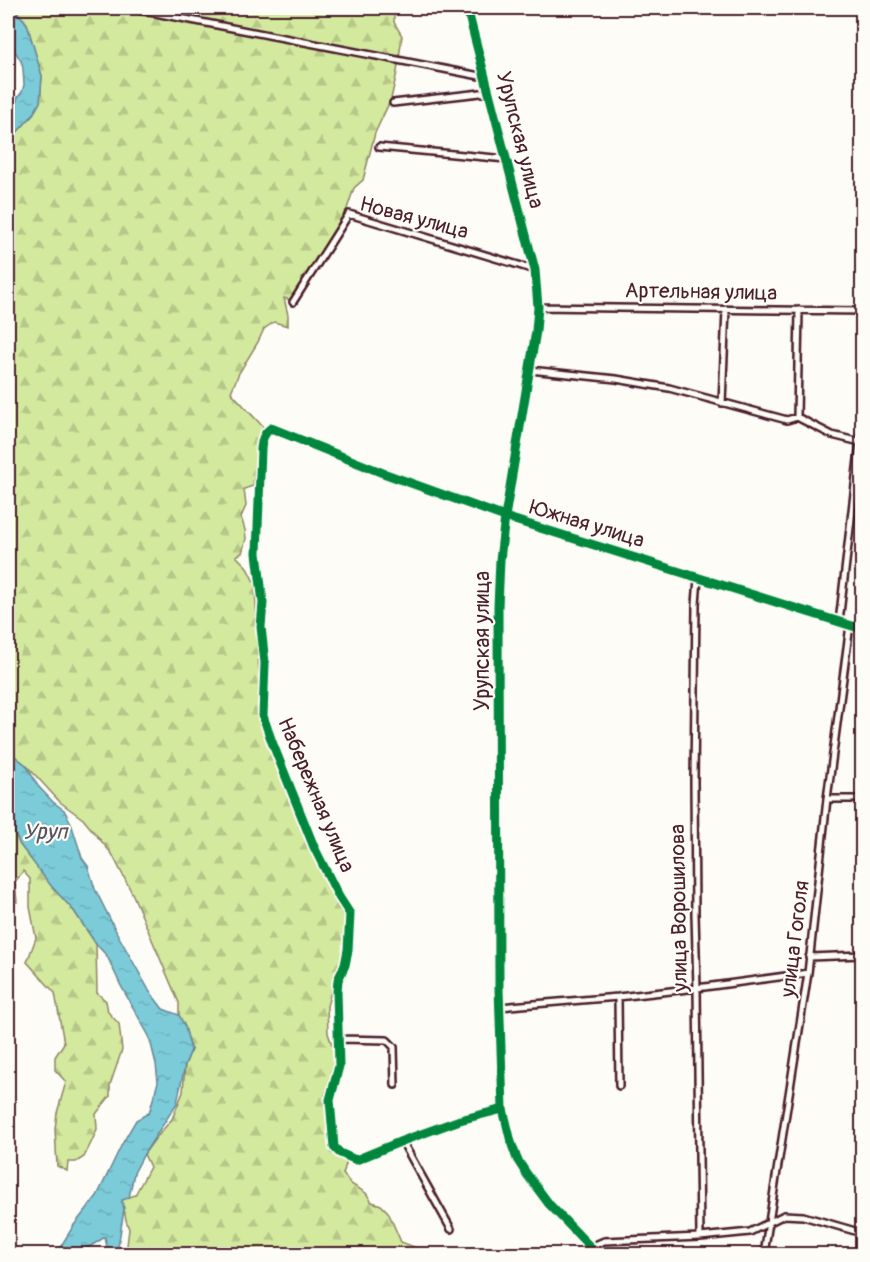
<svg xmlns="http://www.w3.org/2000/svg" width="870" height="1262" viewBox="0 0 870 1262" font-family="Pangolin,sans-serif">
  <defs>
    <pattern id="forest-firs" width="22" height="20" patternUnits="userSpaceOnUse" patternTransform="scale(1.5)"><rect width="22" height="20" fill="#d2e99e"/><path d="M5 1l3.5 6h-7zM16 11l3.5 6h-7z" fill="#b6c788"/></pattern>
    <pattern id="water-ripples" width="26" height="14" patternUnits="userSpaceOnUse" patternTransform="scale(1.5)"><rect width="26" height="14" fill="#7ccbd9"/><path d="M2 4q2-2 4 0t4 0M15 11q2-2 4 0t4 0" fill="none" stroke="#6daeba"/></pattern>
  </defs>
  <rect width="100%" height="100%" fill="#fdfcf7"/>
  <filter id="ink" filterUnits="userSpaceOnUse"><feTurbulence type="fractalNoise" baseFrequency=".0167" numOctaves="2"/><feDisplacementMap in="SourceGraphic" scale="12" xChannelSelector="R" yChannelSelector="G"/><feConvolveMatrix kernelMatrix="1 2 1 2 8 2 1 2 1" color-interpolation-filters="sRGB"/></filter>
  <g filter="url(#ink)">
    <path fill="url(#forest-firs)" stroke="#8e8464" stroke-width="1.5" d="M14,8H394V22L402,36L397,72L391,99L375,133L363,180L354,188L346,212L291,300L284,298L288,315V326L274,322L264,329L258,342L239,373L231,392L265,429L257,439L253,486L244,489L246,506L241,517L245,530L246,539L242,553L236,556L246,566L255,584L259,677L258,701L261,723L306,827L313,854L345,918L342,962L333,984L327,1006L328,1033L334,1051L335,1065L325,1095L331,1153L347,1161L343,1174L351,1184L366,1193L372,1202L381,1205L388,1212L401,1242L432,1254H126L129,1229L126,1220L122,1200L135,1195L150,1167L144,1154L155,1139L172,1119L183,1092L185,1065L191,1050L185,1027L179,1015V1003L133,895L112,854L83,819L60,802L26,765L8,751V142L32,116L40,102L42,76L27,24Z
      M8,818L20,845L74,911L96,944L97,993L106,1001L108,1012L119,1024L122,1050L110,1085V1096L96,1114L97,1129L92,1141L84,1157L76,1162H68L67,1171L57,1166L55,1129L57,1113L66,1082L55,1070V1057L64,1043L55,993L27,962L36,938L30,907V879L23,871L15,882L17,902L10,900L8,886L10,869L8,867Z"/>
    <path fill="url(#water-ripples)" stroke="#688693" stroke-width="1.5" d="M8,8H14L27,24L42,76L40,102L32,116L8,142V114L16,103L18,97L22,92L24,85L23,68L21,61L8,40Z
      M8,751L26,765L38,786L53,802L64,810L71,823L82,858L88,866L95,889L118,935L150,992L163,1009L179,1015L185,1027L191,1050L185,1065L177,1103L144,1154L134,1173L129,1198L122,1200L124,1209L117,1254H100L107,1247L105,1237L86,1249L82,1254H56L74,1225L97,1196L122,1144L136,1120L149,1113L158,1082L156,1064L149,1036L121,986L107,956L96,944L74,911L52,887L20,845L8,818Z"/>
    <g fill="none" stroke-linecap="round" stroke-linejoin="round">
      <g stroke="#4a1f2b" stroke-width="10">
        <path id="minor" d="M129,8L485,77
          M467,8L535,270L538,307L536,331L505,517L500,560L498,607L499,989L503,1109L511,1142L517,1159L526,1173L549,1204L597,1254
          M393,103L489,92
          M379,147L506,159
          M293,302L349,214L535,270
          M538,307L862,311
          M530,370L616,379L669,388L787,420L797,417L832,435L860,442
          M722,403L726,309
          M797,417L799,310
          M698,578L696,604L694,782L695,914L697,988L700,1237
          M839,622L860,442L862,426
          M827,799H862
          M809,957L862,955
          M618,997L619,1086
          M499,1007L618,997L697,988L808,973
          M340,1039L387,1040L394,1047L395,1085
          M503,1109L460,1120L402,1141L356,1160L340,1153L334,1147L330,1100L339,1066L337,991L338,980L345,965L348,950L350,914L339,897L314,847L272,742L263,716L265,663L261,627L263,603L257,553L261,449C262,440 263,434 271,428L383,473L505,517L862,629
          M402,1141L451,1229
          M590,1247L604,1241L700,1237L750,1232L784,1215L803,1216L862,1233
          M764,1254L808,973L827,799L850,625"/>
      </g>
      <use href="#minor" stroke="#fdfcf7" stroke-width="5"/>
      <g stroke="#fdfcf7" stroke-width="13">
        <path id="cycleway" d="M467,8L535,270L538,307L536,331L505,517L500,560L498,607L499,989L503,1109L511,1142L517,1159L526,1173L549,1204L597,1254
          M503,1109L460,1120L402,1141L356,1160L340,1153L334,1147L330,1100L339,1066L337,991L338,980L345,965L348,950L350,914L339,897L314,847L272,742L263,716L265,663L261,627L263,603L257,553L261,449C262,440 263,434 271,428L383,473L505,517L862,629"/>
      </g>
      <use href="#cycleway" stroke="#00873e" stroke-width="9"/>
    </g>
  </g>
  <g text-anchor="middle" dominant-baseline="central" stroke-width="4.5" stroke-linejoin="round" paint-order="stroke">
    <g font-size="21" fill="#4a1f2b" stroke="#fdfcf7">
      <text transform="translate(520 140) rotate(76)">Урупская улица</text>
      <text transform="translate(414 218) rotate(15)">Новая улица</text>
      <text transform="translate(701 292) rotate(1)">Артельная улица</text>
      <text transform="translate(587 524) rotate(17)">Южная улица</text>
      <text transform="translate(482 641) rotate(-90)">Урупская улица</text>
      <text transform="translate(316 795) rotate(67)">Набережная улица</text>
      <text transform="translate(679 908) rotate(-91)">улица Ворошилова</text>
      <text transform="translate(795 939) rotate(-83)">улица Гоголя</text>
    </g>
    <g font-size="22" font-style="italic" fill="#59535f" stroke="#fdfcf7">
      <text x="45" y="832">Уруп</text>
    </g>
  </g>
  <rect width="870" height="1262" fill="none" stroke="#fdfcf7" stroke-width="30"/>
  <rect x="15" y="15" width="840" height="1232" fill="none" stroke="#4a1f2b" stroke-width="2" filter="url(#ink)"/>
</svg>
